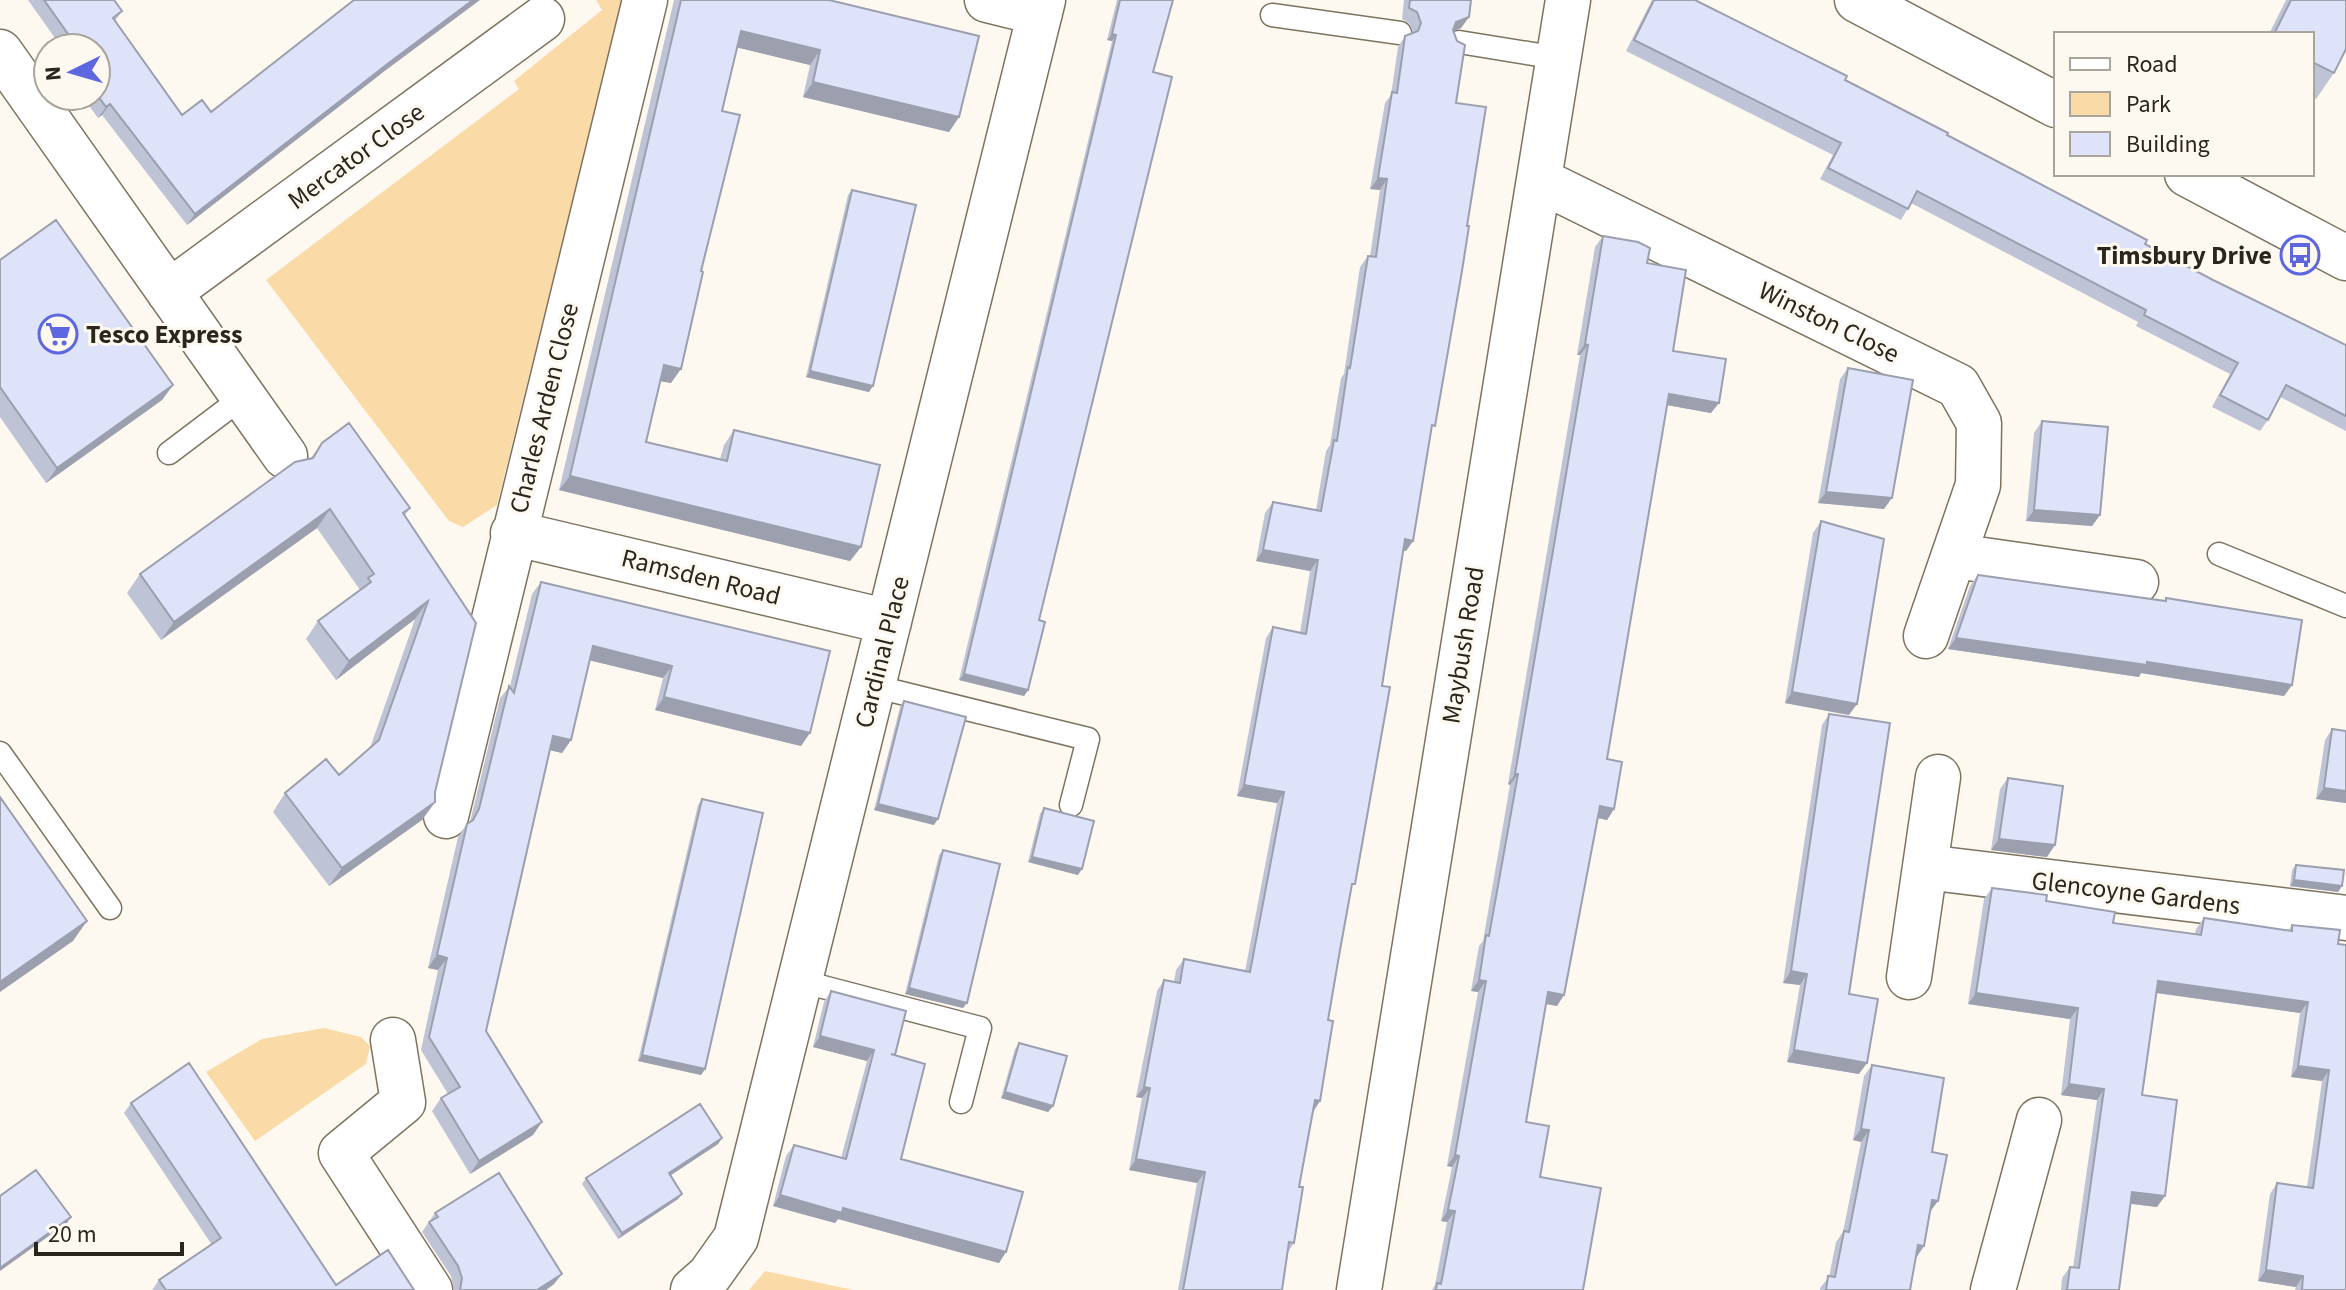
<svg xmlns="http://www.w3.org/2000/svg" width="2346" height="1290" viewBox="0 0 2346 1290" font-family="'Source Sans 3',sans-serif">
  <rect width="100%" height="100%" fill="#fef9f0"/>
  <path fill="#fadaa6" d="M596,0H622L497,505L463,527L449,521L266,280L519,89L514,81L602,10Z
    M324,1028L361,1037L370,1046L366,1064L255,1141L206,1072L262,1039Z
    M765,1271L853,1290H749Z"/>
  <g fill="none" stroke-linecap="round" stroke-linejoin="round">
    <g stroke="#7e7260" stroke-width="25">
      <path id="lane" d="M1272,15L1400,33
        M1459,42L1558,58
        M169,453L243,397
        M2219,554L2346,606
        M873,686L1088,739L1071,805
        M0,753L110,908
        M800,981L980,1028L961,1102"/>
    </g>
    <g stroke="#7e7260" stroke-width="47">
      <path id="street" d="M987,0L1040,13
        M0,52L285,456
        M1539,180L1958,386L1979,423L1978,485L1926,636
        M169,292L542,19
        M513,533L889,622
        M1955,556L2136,582
        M446,816L645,0
        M1925,867L2346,918
        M1909,977L1938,777
        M393,1040L403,1102L341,1153L430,1290
        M693,1290L709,1276L736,1238L1043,0
        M1359,1290L1568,0
        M1993,1290L2039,1120"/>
    </g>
    <g stroke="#7e7260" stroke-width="47">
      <path id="secondary" d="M1857,0L2056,105
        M2187,174L2346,258"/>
    </g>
    <use href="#lane" stroke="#fff" stroke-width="22"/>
    <use href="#street" stroke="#fff" stroke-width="44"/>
    <use href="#secondary" stroke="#fff" stroke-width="44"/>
  </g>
  <path fill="#bfc3d6" d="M28,0H114L122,11L115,21L182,115L211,112L382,73L187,225L102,115L98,118L82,96H96V48H62Z
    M674,0H829L959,117L949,132L803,97L810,65L737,47L722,111L671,383L660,381L646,442L720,459L724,445L734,430L861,547L850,561L559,490Z
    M1117,0H1173L1153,72L1039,620L1028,690L1024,696L959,680L1112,41L1107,40Z
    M1404,0H1471L1469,17L1461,28L1453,31L1456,103L1431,432L1413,541L1406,551H1403L1351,891L1299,1187L1294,1243L1288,1252L1282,1290H1178L1197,1183L1129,1170L1142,1098L1136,1097L1157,991L1164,980L1174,982L1176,970L1184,959L1245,971L1277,803L1237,796L1266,638L1273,627L1300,633L1310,571L1256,561L1265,513L1273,502L1316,510L1326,451L1330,445L1341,378L1344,374L1360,267L1368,256H1370L1380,190L1370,189L1385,103L1391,95L1398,47L1405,36L1413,33L1409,23L1402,19Z
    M1652,0H1695L1845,80L2145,244L2213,280L2346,345V431L2280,397L2268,420L2260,431L2212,407L2230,374L2136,326L2138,322L1911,203L1901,220L1820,179L1833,155L1626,51Z
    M2286,0H2346L2334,73L2316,99L2312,97V34H2269Z
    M852,190L869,392L806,377L848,195Z
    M1603,236L1647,263L1673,351L1711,413L1667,405L1607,759L1614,809L1607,820L1598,818L1557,1006L1546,1004L1526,1122L1540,1177L1583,1290H1432L1435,1285L1447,1222L1441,1221L1452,1167L1447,1166L1478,992L1471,991L1479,946L1483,941L1510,785L1508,784L1580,355H1577L1595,247Z
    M0,260L173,385L162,400L46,483L0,417Z
    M1848,368L1884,509L1818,503L1840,379Z
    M2042,421L2100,515L2092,526L2026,521L2034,433Z
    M322,443L410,508L405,515L476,623L435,792V802L422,820L329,886L273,812L285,793L339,775L370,748L415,619L336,680L306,639L318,621L360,590L317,528L161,640L127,593L140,574L311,458Z
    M1821,521L1849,715L1785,703L1813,533Z
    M1978,575L2164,601L2166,598L2292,685L2284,696L2141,673L2139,677L1948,649L1970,586Z
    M541,582L801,746L655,710L663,678L589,660L571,740L562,753L550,750L486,1031L533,1135L470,1174L432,1111L441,1098L448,1094L421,1050L438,970L428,968L458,837L467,824L470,822L500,698L510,686L532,594Z
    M904,701L934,825L874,810L900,707Z
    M1829,714L1849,994L1859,1074L1787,1062L1800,985L1783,983L1822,725Z
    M2332,729L2346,731V803L2316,799L2325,740Z
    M2008,778L2047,857L1991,850L2000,789Z
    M702,799L705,1069L701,1075L638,1061L698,805Z
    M1044,808L1078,875L1028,862L1040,814Z
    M943,850L963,1008L905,994L939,855Z
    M2296,865L2342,886L2338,892L2290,886L2292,870Z
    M1992,888L2046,901L2113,923L2195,934L2196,929L2204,918L2288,931L2292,925L2338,944L2346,1290H2295L2296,1287L2258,1281L2270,1194L2277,1183L2307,1187L2322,1081L2291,1077L2300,1013L2156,993L2142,1095L2157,1207L2131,1204L2119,1290H2061L2062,1278L2070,1267H2073L2097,1100L2061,1095L2070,1019L1968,1004L1984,899Z
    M831,991L895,1055L901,1159L1006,1252L999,1263L838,1219L835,1223L773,1206L786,1156L794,1145L841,1158L867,1061L813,1047L824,1002Z
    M1019,1043L1053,1106L1048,1112L1001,1098L1015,1049Z
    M1872,1065L1932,1152L1930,1212L1916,1257L1910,1290H1820V1288L1829,1277L1836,1242L1843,1232L1861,1142L1853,1140L1864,1076Z
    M131,1103L336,1285L414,1290H152L159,1280L212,1245L124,1113Z
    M722,1138L718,1144L671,1175L682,1194L678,1199L618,1239L582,1184L586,1178Z
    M435,1213L554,1284L546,1290H454L451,1276L422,1232Z"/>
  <path fill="#9b9fae" d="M473,0H480L382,73L187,225L195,214L390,62Z
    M1469,17L1461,28L1449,33L1456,22Z
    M741,31L820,50L810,65L731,46Z
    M1112,34L1116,35L1112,41L1107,40Z
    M813,82L959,117L949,132L803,97Z
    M110,104L102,115L98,118L106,107Z
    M1378,178L1387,179L1380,190L1370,189Z
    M1585,344L1588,345L1580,355H1577Z
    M664,365L681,369L671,383L654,380Z
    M810,371L873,386L869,392L806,377Z
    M173,385L162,400L46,483L57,468Z
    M1669,394L1719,403L1711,413L1661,404Z
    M570,476L861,547L850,561L559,490Z
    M1826,492L1892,498L1884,509L1818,503Z
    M330,509L317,528L161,640L174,622Z
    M2034,510L2100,515L2092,526L2026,521Z
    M1405,539L1413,541L1406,551L1397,550Z
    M1263,550L1318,560L1310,571L1256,561Z
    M428,601L415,619L336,680L349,661Z
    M1956,638L2147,662L2292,685L2284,696L2141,673L2139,677L1948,649Z
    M593,646L672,666L663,678L584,659Z
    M964,674L1028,690L1024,696L959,680Z
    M1792,692L1857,704L1849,715L1785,703Z
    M664,697L810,733L801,746L655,710Z
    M553,736L571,740L562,753L545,749Z
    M1515,774H1518L1510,785L1508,784Z
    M1244,785L1284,792L1277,803L1237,796Z
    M2324,788L2346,791V803L2316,799Z
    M435,802L422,820L329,886L342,868Z
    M878,804L938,819L934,825L874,810Z
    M1600,806L1614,809L1607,820L1593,817Z
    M1999,839L2055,845L2047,857L1991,850Z
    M1032,857L1082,869L1078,875L1028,862Z
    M2294,880L2342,886L2338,892L2290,886Z
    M87,921L73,941L0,992V982Z
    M437,955L447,958L438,970L428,968Z
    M1791,971L1807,974L1800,985L1783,983Z
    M1479,980L1486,981L1478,992L1471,991Z
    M2158,981L2308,1002L2300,1013L2150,992Z
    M909,988L967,1003L963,1008L905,994Z
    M1548,992L1564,995L1557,1006L1541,1003Z
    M1976,993L2078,1008L2070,1019L1968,1004Z
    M820,1036L874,1050L867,1061L813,1047Z
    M1794,1050L1867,1063L1859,1074L1787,1062Z
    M642,1055L705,1069L701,1075L638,1061Z
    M2298,1066L2329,1070L2322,1081L2291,1077Z
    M2069,1084L2104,1089L2097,1100L2061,1095Z
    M1144,1087L1150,1088L1142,1098L1136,1097Z
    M1005,1092L1053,1106L1048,1112L1001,1098Z
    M1315,1100L1320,1101L1313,1112Z
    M542,1122L533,1135L470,1174L479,1161Z
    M1861,1129L1869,1130L1861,1142L1853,1140Z
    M722,1138L718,1144L665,1179L669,1173Z
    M1455,1155L1459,1156L1452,1167L1447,1166Z
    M1136,1159L1205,1172L1197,1183L1129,1170Z
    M2132,1192L2165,1196L2157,1207L2125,1203Z
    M682,1194L678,1199L618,1239L622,1233Z
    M780,1195L843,1208L1006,1252L999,1263L838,1219L835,1223L773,1206Z
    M1932,1200L1938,1201L1930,1212Z
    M1448,1210L1455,1211L1447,1222L1441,1221Z
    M71,1217L67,1223L0,1271V1268Z
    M1918,1245L1924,1246L1916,1258Z
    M2266,1270L2303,1276L2296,1287L2258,1281Z
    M562,1274L554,1284L546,1290H537Z"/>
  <path fill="#dee3f9" stroke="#9b9fae" stroke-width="2" d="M44,0H114L122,11L113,18L182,115L202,100L211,112L354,0H473L390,62L195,214L110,104L106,107L96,93V48H71L75,44Z
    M681,0H829L979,36L959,117L813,82L820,50L741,31L722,111L740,115L701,271L703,272L681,369L664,365L646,442L727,461L734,430L880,465L861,547L570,476Z
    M1120,0H1173L1153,72L1172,77L1039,620L1045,622L1028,690L964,674L1116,35L1112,34Z
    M1410,0H1471L1469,17L1456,22L1453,30L1457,41L1465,45L1456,103L1486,107L1467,226H1469L1462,271L1435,426L1432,425L1413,541L1405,539L1382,686L1390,687L1355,884H1352L1340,950L1328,1020L1333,1021L1320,1101L1315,1100L1299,1187H1303L1294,1243L1289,1242L1282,1290H1183L1205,1172L1136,1159L1150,1088L1144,1087L1164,980L1180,983L1184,959L1250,972L1284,792L1244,785L1273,627L1306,634L1318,560L1263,550L1273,502L1321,511L1334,440L1337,441L1348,367L1350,368L1368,256L1376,257L1387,179L1378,178L1392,92L1397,93L1405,36L1418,31L1421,23L1417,12L1409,8Z
    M1654,0H1695L1847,76L1845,80L1948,133L1947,135L2147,240L2145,244L2213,280L2346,345V416L2286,385L2268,420L2220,395L2238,363L2144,315L2146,310L1917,191L1908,209L1828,168L1841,143L1634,40Z
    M2291,0H2346V49L2334,73L2312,62V34H2274Z
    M852,190L916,205L873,386L810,371Z
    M56,220L173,385L57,468L0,387V260Z
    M1603,236L1638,242L1650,248L1647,263L1686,270L1673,351L1726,359L1719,403L1669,394L1607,759L1622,762L1614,809L1600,806L1564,995L1548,992L1526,1122L1549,1126L1540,1177L1601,1188L1583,1290H1436L1437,1283L1441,1284L1455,1211L1448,1210L1459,1156L1455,1155L1486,981L1479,980L1486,935L1489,936L1518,774H1515L1588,345L1585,344Z
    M1848,368L1913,380L1892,498L1826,492Z
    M2042,421L2108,427L2100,515L2034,510Z
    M349,423L410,508L403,513L476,623L435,792V802L342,868L285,793L326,759L339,775L379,740L428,601L349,661L318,621L371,582L368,578L374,574L330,509L174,622L140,574L295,462L313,458L322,443Z
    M1821,521L1884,539L1857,704L1792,692Z
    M1978,575L2166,601V598L2302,620L2292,685L2147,662V665L1956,638Z
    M541,582L830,651L810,733L664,697L672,666L593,646L571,740L553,736L486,1031L542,1122L479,1161L441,1098L460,1087L429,1037L447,958L437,955L467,824L473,820L479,809L509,686L514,693Z
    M904,701L966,717L938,819L878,804Z
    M1829,714L1890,723L1849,994L1878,999L1867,1063L1794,1050L1807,974L1791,971Z
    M2332,729L2346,731V791L2324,788Z
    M2008,778L2063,786L2055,845L1999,839Z
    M0,797L87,921L0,982Z
    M702,799L763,813L705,1069L642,1055Z
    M1044,808L1094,821L1082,869L1032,857Z
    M943,850L1000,864L967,1003L909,988Z
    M2296,865L2344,870L2342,886L2294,880Z
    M1992,888L2047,895L2046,901L2115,912L2113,923L2201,935L2204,918L2292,931V925L2340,930L2338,944L2346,945V1290H2302L2303,1276L2266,1270L2277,1183L2313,1188L2329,1070L2298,1066L2308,1002L2158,981L2142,1095L2177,1100L2165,1196L2132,1192L2119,1290H2067L2070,1267L2079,1268L2104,1089L2069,1084L2078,1008L1976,993Z
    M831,991L906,1011L895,1055L891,1054L925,1064L901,1159L1023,1192L1006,1252L843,1208L842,1213L780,1195L794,1145L846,1159L874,1050L820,1036Z
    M1019,1043L1067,1056L1053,1106L1005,1092Z
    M189,1063L336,1285L388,1250L414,1290H166L159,1280L221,1238L131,1103Z
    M1872,1065L1944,1078L1932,1152L1947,1155L1938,1201L1932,1200L1924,1246L1918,1245L1910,1290H1826L1828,1276L1835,1277L1844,1231L1849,1232L1869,1130L1861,1129Z
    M700,1104L722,1138L669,1173L682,1194L622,1233L586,1178Z
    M36,1170L71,1217L0,1268V1196Z
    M499,1173L562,1274L537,1290H460L462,1278L458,1266L429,1222L438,1217L435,1213Z"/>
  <defs>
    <g id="bus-ring" transform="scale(2)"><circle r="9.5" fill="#fef9f0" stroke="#5d67df" stroke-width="1.5"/><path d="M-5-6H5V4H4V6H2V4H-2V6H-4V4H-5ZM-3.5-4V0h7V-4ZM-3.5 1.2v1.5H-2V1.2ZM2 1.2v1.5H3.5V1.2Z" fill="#5d67df"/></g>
    <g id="supermarket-ring" transform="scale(2)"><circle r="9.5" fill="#fef9f0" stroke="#5d67df" stroke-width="1.5"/><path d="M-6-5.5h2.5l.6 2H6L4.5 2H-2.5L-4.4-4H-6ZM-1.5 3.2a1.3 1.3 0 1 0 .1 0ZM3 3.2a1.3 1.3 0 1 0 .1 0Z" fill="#5d67df"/></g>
  </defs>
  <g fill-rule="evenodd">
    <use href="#bus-ring" x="2300" y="255"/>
    <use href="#supermarket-ring" x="58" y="334"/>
  </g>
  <g text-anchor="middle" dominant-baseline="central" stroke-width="6" stroke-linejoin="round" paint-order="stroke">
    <g font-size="26" fill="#2a251d" stroke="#fef9f0">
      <text transform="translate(356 156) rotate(-36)">Mercator Close</text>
      <text transform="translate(1829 322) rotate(26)">Winston Close</text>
      <text transform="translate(544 408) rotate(-76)">Charles Arden Close</text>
      <text transform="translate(701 577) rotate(14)">Ramsden Road</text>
      <text transform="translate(1463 645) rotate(-81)">Maybush Road</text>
      <text transform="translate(882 652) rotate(-76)">Cardinal Place</text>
      <text transform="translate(2136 893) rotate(7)">Glencoyne Gardens</text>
    </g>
    <g font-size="26" font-weight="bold" fill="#2a251d" stroke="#fef9f0" text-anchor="end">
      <text x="2272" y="255">Timsbury Drive</text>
      <text x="86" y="334" text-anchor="start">Tesco Express</text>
    </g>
  </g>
  <rect x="2054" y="32" width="260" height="144" fill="#fef9f0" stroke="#a9a49c" stroke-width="2"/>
  <rect x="2070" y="58" width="40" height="12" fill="#ffffff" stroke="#a9a49c" stroke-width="2"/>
  <text x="2126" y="72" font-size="24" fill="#2a251d">Road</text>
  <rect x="2070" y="92" width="40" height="24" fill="#fadaa6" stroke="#a9a49c" stroke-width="2"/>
  <text x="2126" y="112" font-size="24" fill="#2a251d">Park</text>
  <rect x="2070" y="132" width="40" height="24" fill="#dee3f9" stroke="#a9a49c" stroke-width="2"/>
  <text x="2126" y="152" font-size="24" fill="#2a251d">Building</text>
  <g transform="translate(72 72) rotate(265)"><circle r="38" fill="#fef9f0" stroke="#a9a49c" stroke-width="2"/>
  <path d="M0-6L14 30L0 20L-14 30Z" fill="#5d67df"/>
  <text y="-12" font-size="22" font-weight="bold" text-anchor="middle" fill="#2a251d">N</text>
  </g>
  <path d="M36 1242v12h146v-12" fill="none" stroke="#2a251d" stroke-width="4"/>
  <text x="48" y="1242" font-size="24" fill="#2a251d" stroke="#fef9f0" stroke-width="6" paint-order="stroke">20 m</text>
</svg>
